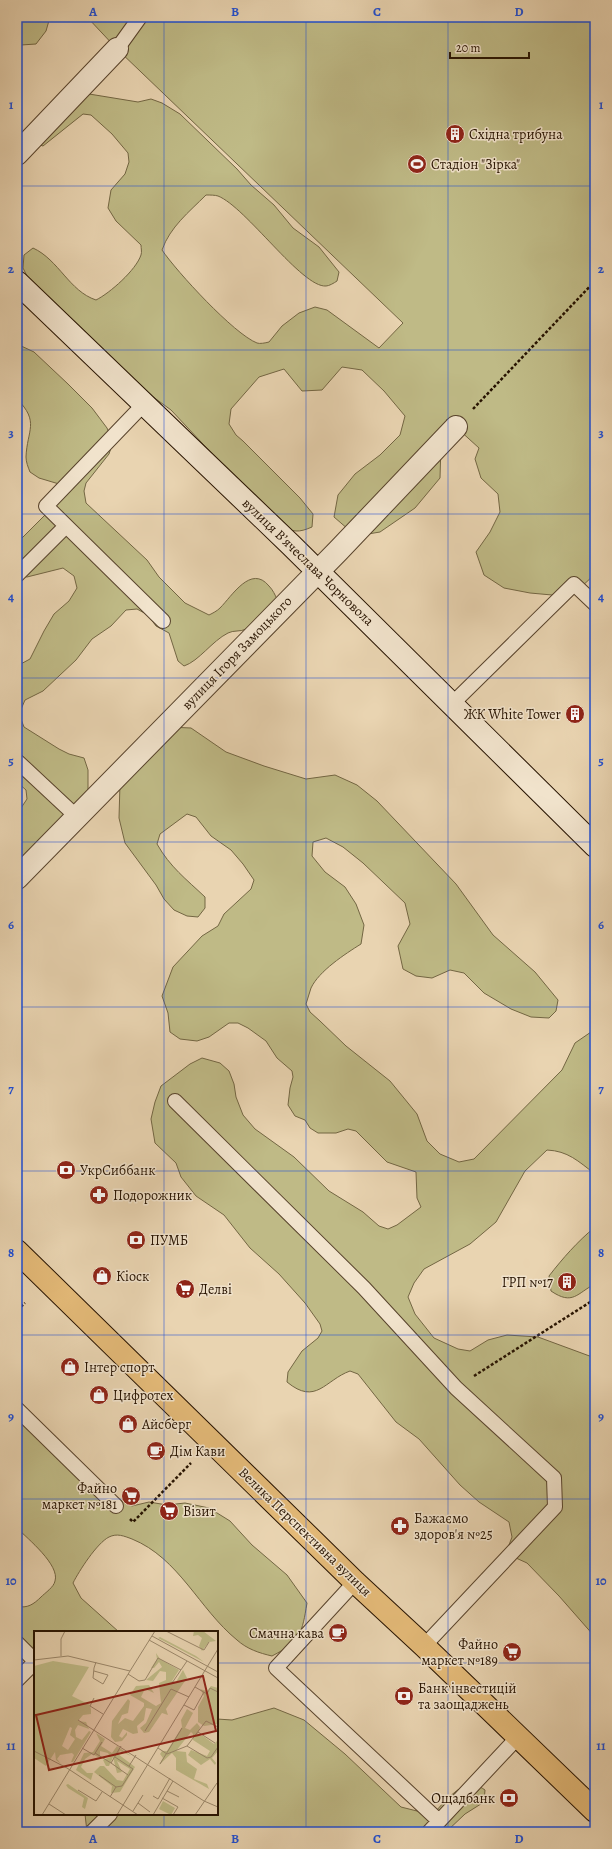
<svg xmlns="http://www.w3.org/2000/svg" width="612" height="1849" viewBox="0 0 612 1849" font-family="Alegreya,serif">
  <rect width="100%" height="100%" fill="#e9d4b1"/>
  <filter id="stains"><feTurbulence type="fractalNoise" baseFrequency=".005" numOctaves="4"/><feColorMatrix values="0 0 0 0 .2 0 0 0 0 .09 0 0 0 0 .02 0 0 0 .5 -.17"/></filter>
  <radialGradient id="worn" r=".72"><stop offset=".6" stop-color="#630" stop-opacity="0"/><stop offset="1" stop-color="#630" stop-opacity=".3"/></radialGradient>
  <path fill="#bfba86" stroke="#736643" d="M17,17H50L46,31L36,44L21,45L17,43Z
    M87,17H595V574L579,589L552,595L530,593L504,588L484,575L476,552L490,532L500,512L498,494L481,478L475,459L479,448L447,419L441,444L440,478L415,508L380,532L356,536L334,517L338,495L355,474L380,455L400,435L405,416L384,391L362,370L342,367L322,390L302,391L284,369L259,377L231,409L229,424L236,435L243,441L300,498L313,514L312,527C298,533 294,532 280,526L171,410L145,391L28,278L23,268L24,255L33,248C59,260 69,291 96,300C110,293 136,270 141,255C142,252 141,248 141,245L116,221L108,208L111,190L125,174L129,162L128,153L112,134L91,115L83,114L43,146L34,143L83,93L138,102L151,99L162,103L180,114L237,169L251,185L274,205L293,228L319,247L339,272L337,281C334,283 329,286 326,286C302,288 246,207 218,196C215,195 210,195 206,195C189,212 170,227 162,250C177,272 234,334 257,343C260,344 265,343 269,342L282,326L299,313L315,307L327,310L379,348L403,323L117,49Z
    M17,344L34,352L68,384L92,408L107,428L113,442L109,454L86,483L84,491L86,503L147,560L159,577L185,603L209,615C213,613 217,611 220,608C232,596 251,564 269,586C273,590 275,595 277,599C268,610 260,623 246,629C241,632 233,630 228,633C212,641 199,661 184,666L178,661L169,633L156,626L148,615L137,609L126,610L111,626L92,639L76,660L43,691L25,700L19,714L24,727L59,749L69,754L84,758L88,770V791L22,858L17,860V814L27,799L26,790L17,782V666L30,659L44,631L54,614L69,601L77,588L74,576L63,568L27,577L17,575V543L64,496L59,484L39,478L30,472C28,467 26,462 26,457C27,430 40,422 17,399Z
    M168,727L191,728L226,752L264,766L306,779L335,775L357,785L377,801L456,884L493,935L535,972L558,1000L556,1011L549,1018L531,1017L511,1009L484,993L464,973L450,970L432,978L416,976L403,969L398,946L410,924L405,903L363,863L343,847L326,838L313,842L312,856L325,872L345,887L356,904L364,925L361,944C345,954 319,971 311,988C309,993 308,999 306,1004L310,1012L320,1021L346,1046L390,1081L417,1114L427,1141L440,1154L459,1162L474,1159L562,1070L575,1043L591,1032L595,1034V1174C578,1161 568,1151 547,1150L525,1171L496,1222L470,1244L424,1269L414,1283L408,1297L415,1314L434,1338L458,1349L470,1351L488,1340L507,1335L538,1337L595,1358V1637L559,1596L527,1563L516,1558L511,1551L509,1545L512,1537L509,1522L479,1502L460,1485L419,1439L396,1422L358,1374L350,1371C325,1380 316,1406 287,1382L288,1372L302,1351L318,1338L322,1331L320,1324L305,1303L279,1274L250,1248L224,1215L196,1196L181,1177L176,1163L155,1143L151,1119L155,1102L161,1086L190,1064L202,1058L220,1063L229,1071L234,1084L236,1097L243,1115L255,1129L294,1157L329,1191L363,1212L379,1226L388,1229L397,1225L421,1207L417,1198L416,1172L387,1162L356,1131L348,1129L336,1133H318L310,1128L305,1120L295,1116L288,1105L290,1088L293,1077L292,1071L277,1058L266,1041L248,1028L238,1023H229L209,1037L197,1041L180,1039L170,1032L168,1013L162,996L173,967L202,936L218,926L224,914L251,889L254,880L243,864L231,850L211,836L196,817L187,814L160,834L157,844C170,867 186,879 205,897V908L198,917L187,916L174,910L164,899L156,885L125,843L119,818L120,783Z
    M595,1227V1284C577,1293 573,1306 551,1291L549,1276C563,1258 577,1242 595,1227Z
    M17,1418L29,1431L96,1480L114,1497L132,1506L149,1502L167,1505L185,1503L209,1508L230,1521L252,1545L287,1575L307,1603C302,1633 301,1641 272,1656C259,1653 247,1649 237,1640C199,1609 179,1558 132,1539C124,1536 117,1533 109,1537C97,1543 79,1571 73,1583L81,1598L119,1632H35V1651L17,1641V1606C27,1609 34,1604 41,1597C45,1593 54,1587 55,1581C60,1565 28,1539 17,1528Z
    M274,1708L304,1720L345,1754L401,1807L417,1811H436C444,1802 463,1780 476,1785C479,1786 482,1788 485,1790L484,1802L465,1814L446,1832H87L85,1814H217V1719L232,1720Z"/>
  <g fill="none" stroke-linecap="round" stroke-linejoin="round">
    <g stroke="#58432c" stroke-width="16">
      <path id="lane" d="M117,49L140,17
        M144,404L46,506L163,621
        M17,575L66,526
        M452,704L574,584L595,604
        M17,761L77,817
        M175,1101L364,1288L456,1388L554,1478L555,1507L424,1646
        M17,1409L116,1506
        M355,1582L276,1668L439,1821
        M17,1643L35,1661
        M17,1680L35,1662
        M92,1832L110,1814
        M429,1832L518,1737"/>
    </g>
    <g stroke="#58432c" stroke-width="24">
      <path id="street" d="M17,154L117,49
        M17,878L338,551L456,427"/>
    </g>
    <g stroke="#271300" stroke-width="24">
      <path id="secondary" d="M17,282L291,545L595,846"/>
    </g>
    <g stroke="#271300" stroke-width="24">
      <path id="primary" d="M17,1251L355,1582L424,1646L595,1811"/>
    </g>
    <path stroke="#271300" stroke-width="2.5" stroke-dasharray="3 2" stroke-linecap="butt" d="M473,409L595,281
      M17,1310L25,1303
      M474,1376L595,1299
      M130,1519L133,1522L191,1463"/>
    <use href="#lane" stroke="#f1e3cc" stroke-width="14"/>
    <use href="#street" stroke="#f1e3cc" stroke-width="22"/>
    <use href="#secondary" stroke="#f1e3cc" stroke-width="22"/>
    <use href="#primary" stroke="#e4ba78" stroke-width="22"/>
  </g>
  <path fill="none" stroke="#1d4ed8" stroke-width="1" stroke-opacity="0.55" d="M164,17V1632M306,17V1832M448,17V1832M17,186H595M17,350H595M17,514H595M17,678H595M17,842H595M17,1007H595M17,1171H595M17,1335H595M17,1499H595M17,1663H35M217,1663H595M164,1814V1832"/>
  <defs>
    <g id="building-disc" transform="scale(1)"><circle r="9.5" fill="#8f2418" stroke="#f1e3cc"/><path d="M-4-6H4V6H1V3H-1V6H-4ZM-2.5-4.3h1.7v1.8h-1.7ZM.8-4.3h1.7v1.8H.8ZM-2.5-1h1.7V.8h-1.7ZM.8-1h1.7V.8H.8Z" fill="#fff"/></g>
    <g id="stadium-disc" transform="scale(1)"><circle r="9.5" fill="#8f2418" stroke="#f1e3cc"/><path d="M0-5a6.5 5 0 1 0 0 10a6.5 5 0 1 0 0-10ZM-3.5-1.8h7v3.6h-7Z" fill="#fff"/></g>
    <g id="bank-disc" transform="scale(1)"><circle r="9.5" fill="#8f2418" stroke="#f1e3cc"/><path d="M-6-4H6V4H-6ZM0-2.3a2.3 2.3 0 1 0 0 4.6a2.3 2.3 0 1 0 0-4.6Z" fill="#fff"/></g>
    <g id="pharmacy-disc" transform="scale(1)"><circle r="9.5" fill="#8f2418" stroke="#f1e3cc"/><path d="M-2-6h4v4h4v4h-4v4h-4v-4h-4v-4h4Z" fill="#fff"/></g>
    <g id="shop-disc" transform="scale(1)"><circle r="9.5" fill="#8f2418" stroke="#f1e3cc"/><path d="M-5-2.5h2.3a2.7 3.5 0 0 1 5.4 0H5L5.5 6h-11ZM-1.5-2.5h3a1.5 2.3 0 0 0-3 0Z" fill="#fff"/></g>
    <g id="supermarket-disc" transform="scale(1)"><circle r="9.5" fill="#8f2418" stroke="#f1e3cc"/><path d="M-6-5.5h2.5l.6 2H6L4.5 2H-2.5L-4.4-4H-6ZM-1.5 3.2a1.3 1.3 0 1 0 .1 0ZM3 3.2a1.3 1.3 0 1 0 .1 0Z" fill="#fff"/></g>
    <g id="cafe-disc" transform="scale(1)"><circle r="9.5" fill="#8f2418" stroke="#f1e3cc"/><path d="M-5.5-4.5H6V0H3Q3 3.5 0 3.5H-2.5Q-5.5 3.5-5.5 0ZM3-3.2v2h1.7v-2ZM-6 4.5H4V6H-6Z" fill="#fff"/></g>
  </defs>
  <g fill-rule="evenodd">
    <use href="#building-disc" x="455" y="134"/>
    <use href="#stadium-disc" x="417" y="164"/>
    <use href="#building-disc" x="575" y="714"/>
    <use href="#bank-disc" x="66" y="1170"/>
    <use href="#pharmacy-disc" x="99" y="1195"/>
    <use href="#bank-disc" x="136" y="1240"/>
    <use href="#shop-disc" x="102" y="1276"/>
    <use href="#building-disc" x="567" y="1282"/>
    <use href="#supermarket-disc" x="185" y="1289"/>
    <use href="#shop-disc" x="70" y="1367"/>
    <use href="#shop-disc" x="99" y="1395"/>
    <use href="#shop-disc" x="128" y="1424"/>
    <use href="#cafe-disc" x="156" y="1451"/>
    <use href="#supermarket-disc" x="131" y="1496"/>
    <use href="#supermarket-disc" x="169" y="1511"/>
    <use href="#pharmacy-disc" x="400" y="1526"/>
    <use href="#cafe-disc" x="338" y="1633"/>
    <use href="#supermarket-disc" x="512" y="1652"/>
    <use href="#bank-disc" x="404" y="1696"/>
    <use href="#bank-disc" x="509" y="1798"/>
  </g>
  <g text-anchor="middle" dominant-baseline="central" stroke-width="3" stroke-linejoin="round" paint-order="stroke">
    <g font-size="14" fill="#271300" stroke="#f1e3cc" text-anchor="start">
      <text x="469" y="134">Східна трибуна</text>
      <text x="431" y="164">Стадіон "Зірка"</text>
      <text x="561" y="714" text-anchor="end">ЖК White Tower</text>
      <text x="80" y="1170">УкрСиббанк</text>
      <text x="113" y="1195">Подорожник</text>
      <text x="150" y="1240">ПУМБ</text>
      <text x="116" y="1276">Кіоск</text>
      <text x="553" y="1282" text-anchor="end">ГРП №17</text>
      <text x="199" y="1289">Делві</text>
      <text x="84" y="1367">Інтер спорт</text>
      <text x="113" y="1395">Цифротех</text>
      <text x="142" y="1424">Айсберг</text>
      <text x="170" y="1451">Дім Кави</text>
      <text x="117" y="1488" text-anchor="end">Файно<tspan x="117" dy="16">маркет №181</tspan></text>
      <text x="183" y="1511">Візит</text>
      <text x="414" y="1518">Бажаємо<tspan x="414" dy="16">здоров'я №25</tspan></text>
      <text x="324" y="1633" text-anchor="end">Смачна кава</text>
      <text x="498" y="1644" text-anchor="end">Файно<tspan x="498" dy="16">маркет №189</tspan></text>
      <text x="418" y="1688">Банк інвестицій<tspan x="418" dy="16">та заощаджень</tspan></text>
      <text x="495" y="1798" text-anchor="end">Ощадбанк</text>
    </g>
    <g font-size="14" fill="#271300" stroke="#f1e3cc">
      <text transform="translate(308 562) rotate(44)">вулиця Вʼячеслава Чорновола</text>
      <text transform="translate(237 653) rotate(-46)">вулиця Ігоря Замоцького</text>
      <text transform="translate(305 1532) rotate(44)">Велика Перспективна вулиця</text>
    </g>
  </g>
  <g transform="translate(34 1631)">
    <rect width="184" height="184" fill="#e9d4b1"/>
    <path d="M160,0H169L182,10L175,11L168,20L165,15L168,7L164,4L159,5ZM126,6L162,25L170,31L124,7ZM122,22L126,28L145,39L138,50L142,51L149,39L153,47L132,78L134,84L128,82L115,101L110,102L106,97L112,92L118,78L112,77L110,89L103,95L104,102L99,103L89,98L85,105L88,107L93,101V104L88,110L81,111L77,106L78,90L94,68L96,70L94,82L88,84L84,93L91,87L99,90L110,75V72L96,64L102,55L115,54L120,62L111,58L107,66L122,75L127,72L125,52L132,49V41L126,40L119,50L112,49L128,36L125,31L120,37H117L123,28ZM19,30L55,36L38,65L56,74L57,79V83L49,84L44,90L52,91L55,98L44,94L41,99L42,106L48,109L55,100L57,101L39,131H37L40,124L38,122L26,124L23,128L27,133L22,129L21,121L12,135L0,127V35ZM36,96L38,97L36,104L41,108L34,119L28,115ZM177,55L184,57V93L170,95L164,91V76L170,65L166,58L173,60ZM153,78L159,82L151,97L156,99L163,92L166,96L163,105H169L180,113L184,109V120L178,127L182,132L181,134L176,128L167,134L154,124L157,119L173,125L176,120L159,109V103L157,101L142,120L152,121L153,131L163,138L160,148L173,153L175,158L142,139V127L138,122L125,134L129,127L126,123L128,120H133L148,96L147,89ZM62,102L71,108L67,115L78,122L83,115L97,125L86,120L84,123L101,136L86,161L77,162L78,155L60,141L66,135H70L83,149L89,150L96,138L83,130L88,141L83,142L79,126L75,135H72L69,129L76,126L74,122L66,120V127L58,123L51,128L47,136L53,142H59L57,149L42,139L50,122L59,121L66,110ZM34,153L54,167L51,178L48,176L50,167L34,157L32,154ZM129,170L141,177L137,184L125,178Z" fill="#bfba86" fill-rule="evenodd"/>
    <path fill="none" stroke="#9b876a" stroke-width="1" d="M132,0L170,19L175,11M118,5L184,41M115,9L184,47M27,25V8L31,0M0,29L34,25L96,40L121,0M60,40L74,44L69,53L59,47L60,37L62,31M94,43L105,50L111,49L124,27L147,39M138,52L153,30M161,56L173,63L176,57L184,61M60,67L56,75L69,83M150,74L160,79L170,61M44,89L170,170L184,176M111,100L137,58L155,66M164,101L181,112M153,115L173,127L177,126L184,116M48,117L60,124L68,111M124,117L133,123L153,115L172,90L184,96M0,120L33,137L104,184M61,122L77,132L87,115M77,132L94,144M126,133L148,97M95,135L102,124M65,144L82,156M44,159L62,170L68,161M133,160L145,166M119,165L124,168L136,147M76,166L82,156L88,155L99,138L81,126M128,167L144,176L139,184M104,172L116,181M15,173L32,184M99,180L109,164M8,184L96,40M83,184L184,18M119,184L139,150M161,184L183,152"/>
    <path fill="#8f2418" fill-opacity="0.15" stroke="#8f2418" stroke-width="2" d="M169,45L182,100L15,139L2,84Z"/>
    <rect width="184" height="184" fill="none" stroke="#271300" stroke-width="2"/>
  </g>
  <rect width="612" height="1849" fill="none" stroke="#e9d4b1" stroke-width="44"/>
  <path d="M450 52v6h79v-6" fill="none" stroke="#271300" stroke-width="2"/>
  <text x="456" y="52" font-size="12" fill="#271300" stroke="#f1e3cc" stroke-width="3" paint-order="stroke">20 m</text>
  <rect x="22" y="22" width="568" height="1805" fill="none" stroke="#1d4ed8" stroke-width="1.5"/>
  <g font-size="13" text-anchor="middle" font-weight="bold" fill="#1d4ed8">
    <text x="93" y="16">A</text>
    <text x="235" y="16">B</text>
    <text x="377" y="16">C</text>
    <text x="519" y="16">D</text>
    <text x="11" y="109">1</text>
    <text x="601" y="109">1</text>
    <text x="11" y="273">2</text>
    <text x="601" y="273">2</text>
    <text x="11" y="437">3</text>
    <text x="601" y="437">3</text>
    <text x="11" y="601">4</text>
    <text x="601" y="601">4</text>
    <text x="11" y="765">5</text>
    <text x="601" y="765">5</text>
    <text x="11" y="929">6</text>
    <text x="601" y="929">6</text>
    <text x="11" y="1093">7</text>
    <text x="601" y="1093">7</text>
    <text x="11" y="1257">8</text>
    <text x="601" y="1257">8</text>
    <text x="11" y="1421">9</text>
    <text x="601" y="1421">9</text>
    <text x="11" y="1585">10</text>
    <text x="601" y="1585">10</text>
    <text x="11" y="1750">11</text>
    <text x="601" y="1750">11</text>
    <text x="93" y="1843">A</text>
    <text x="235" y="1843">B</text>
    <text x="377" y="1843">C</text>
    <text x="519" y="1843">D</text>
  </g>
  <rect width="100%" height="100%" filter="url(#stains)"/>
  <rect width="100%" height="100%" fill="url(#worn)"/>
</svg>
